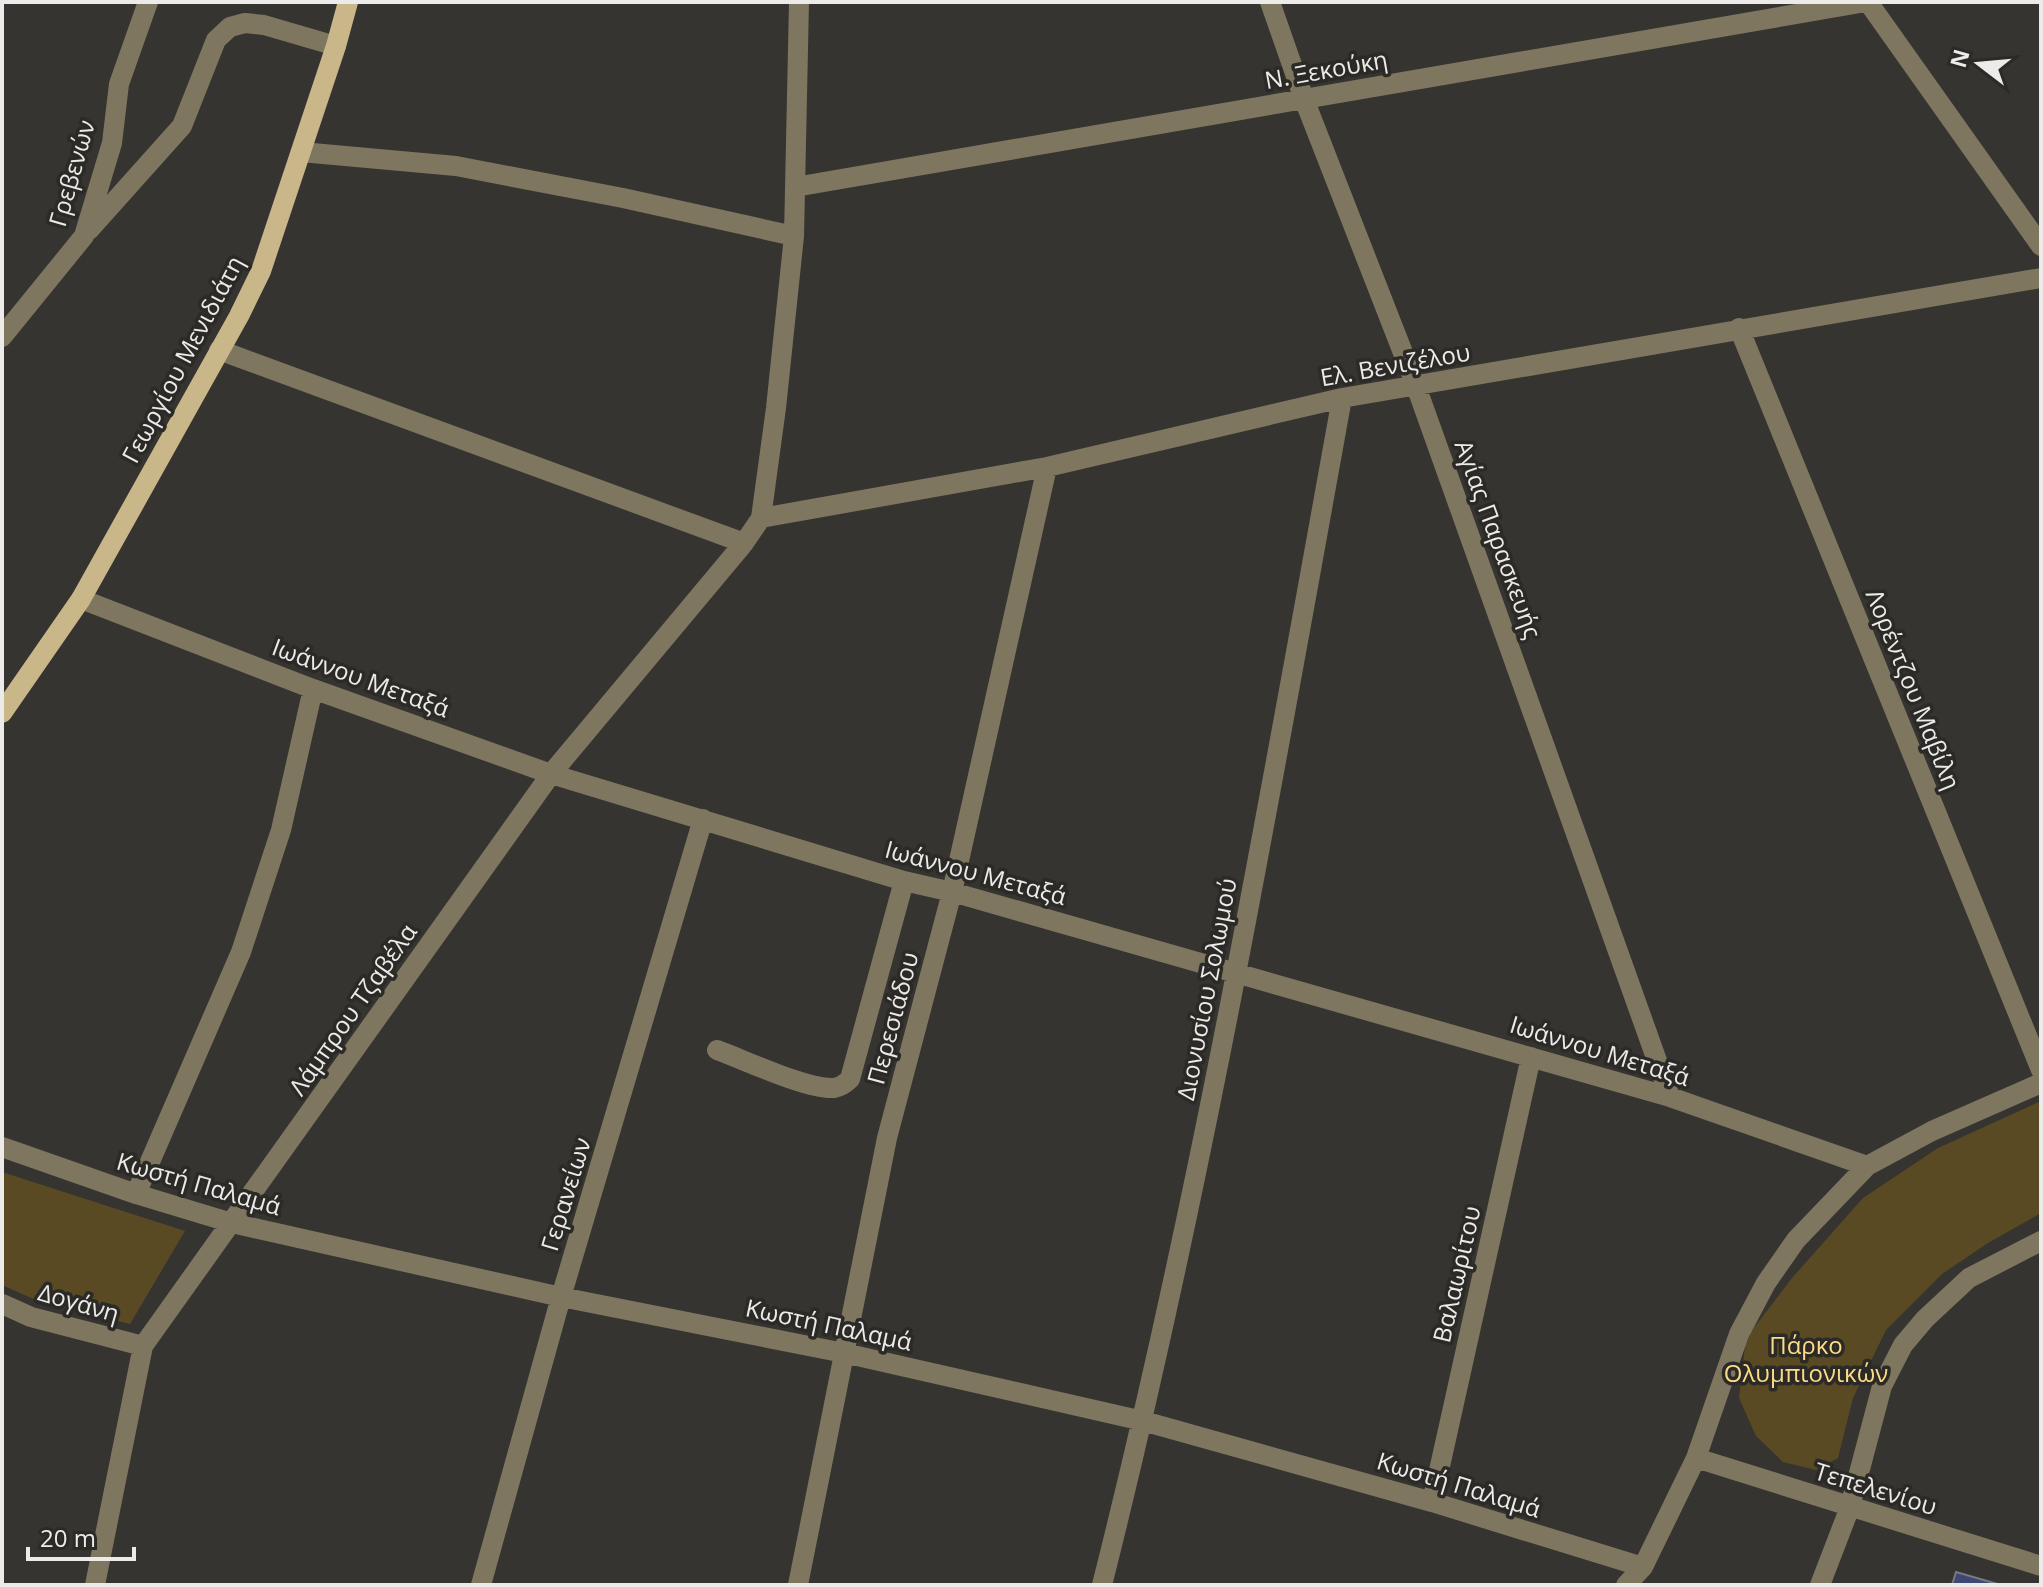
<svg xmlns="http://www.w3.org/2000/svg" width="2043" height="1587" viewBox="0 0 2043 1587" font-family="'Open Sans',sans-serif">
  <rect width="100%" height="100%" fill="#353431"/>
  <path fill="#594a24" d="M2041,1101V1213L1988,1243L1942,1274L1886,1330L1853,1398L1838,1458L1816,1470L1783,1462L1756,1436L1739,1398L1746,1338L1792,1278L1863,1198L1938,1148Z
    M2,1172L185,1231L130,1324L38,1301L2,1285Z"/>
  <path fill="#3d4875" stroke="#78797d" stroke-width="2" d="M1956,1572L2001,1585H1952Z"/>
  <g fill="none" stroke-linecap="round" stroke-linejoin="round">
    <path stroke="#7f7660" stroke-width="20" d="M1270,2L1304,99L1416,386L1670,1097
      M1868,2L2041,246
      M301,152L456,166L623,198L794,236
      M795,187L1866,2
      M89,230L182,126L216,40L230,27L245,23L264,25L336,46
      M1739,328L2041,1070
      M2,337L84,236L112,143L119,84L148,2
      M219,350L744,543
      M761,518L1047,467L1342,398L2041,278
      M81,599L313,689L551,774L904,881L952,892L1670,1097L1867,1166
      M717,1050C745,1060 807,1090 834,1088C841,1087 845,1084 850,1079L904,881
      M2,1147L136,1194L232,1223L561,1297L844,1353L1143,1421L1432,1502L1643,1567
      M136,1194L241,952L281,830L313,689
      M2,1304L31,1317L143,1346
      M1696,1458L2041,1566
      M1432,1502L1531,1057
      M95,1585L143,1346L551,774L744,543L761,518L776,408L794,236L799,2
      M481,1585L561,1297L703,819
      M798,1585L887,1138L952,892L1047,467
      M1102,1585C1201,1193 1270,796 1342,398
      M1626,1585L1643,1567L1696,1458L1739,1334L1766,1283L1796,1240L1867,1166L1932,1131L2041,1083
      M1820,1585L1850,1507L1882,1386L1903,1345L1925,1319L1969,1278L2041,1241"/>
    <path stroke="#cab789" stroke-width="20" d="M2,713L81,599L239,316L261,271L336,46L348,2"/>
  </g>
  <g text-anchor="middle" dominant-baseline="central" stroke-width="7" stroke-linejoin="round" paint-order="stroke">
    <g font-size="24" fill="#ecebe9" stroke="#2b2a27">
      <text transform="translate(1326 69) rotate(-10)">Ν. Ξεκούκη</text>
      <text transform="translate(71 173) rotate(-74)">Γρεβενών</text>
      <text transform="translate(182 359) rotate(-62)">Γεωργίου Μενιδιάτη</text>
      <text transform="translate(1395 364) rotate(-10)">Ελ. Βενιζέλου</text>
      <text transform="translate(1499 539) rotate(70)">Αγίας Παρασκευής</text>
      <text transform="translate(361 677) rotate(20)">Ιωάννου Μεταξά</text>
      <text transform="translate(1914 689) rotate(68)">Λορέντζου Μαβίλη</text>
      <text transform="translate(976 872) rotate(15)">Ιωάννου Μεταξά</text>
      <text transform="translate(1206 989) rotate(-79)">Διονυσίου Σολωμού</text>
      <text transform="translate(352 1009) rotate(-55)">Λάμπρου Τζαβέλα</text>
      <text transform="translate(892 1018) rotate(-75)">Περεσιάδου</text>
      <text transform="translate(1600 1050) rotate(17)">Ιωάννου Μεταξά</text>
      <text transform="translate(199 1183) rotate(16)">Κωστή Παλαμά</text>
      <text transform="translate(565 1194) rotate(-73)">Γερανείων</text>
      <text transform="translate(1456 1274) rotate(-77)">Βαλαωρίτου</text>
      <text transform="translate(79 1302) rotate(16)">Δογάνη</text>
      <text transform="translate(829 1324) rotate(12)">Κωστή Παλαμά</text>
      <text transform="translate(1459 1484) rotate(17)">Κωστή Παλαμά</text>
      <text transform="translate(1876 1488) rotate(17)">Τεπελενίου</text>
    </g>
    <g font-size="24" fill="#fbda88" stroke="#2b2a27">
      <text x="1806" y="1344">Πάρκο<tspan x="1806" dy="28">Ολυμπιονικών</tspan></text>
    </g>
  </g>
  <rect width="2043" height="1587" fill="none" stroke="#ecebe9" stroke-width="8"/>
  <g transform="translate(1979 64) rotate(286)" stroke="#2b2a27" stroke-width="6" paint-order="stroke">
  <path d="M0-6L14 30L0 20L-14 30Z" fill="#ecebe9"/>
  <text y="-12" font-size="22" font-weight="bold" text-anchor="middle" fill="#ecebe9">N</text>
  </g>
  <path d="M28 1547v12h106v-12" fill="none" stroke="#ecebe9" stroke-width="4"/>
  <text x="40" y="1547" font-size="24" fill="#ecebe9" stroke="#2b2a27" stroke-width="6" paint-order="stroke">20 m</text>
</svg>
